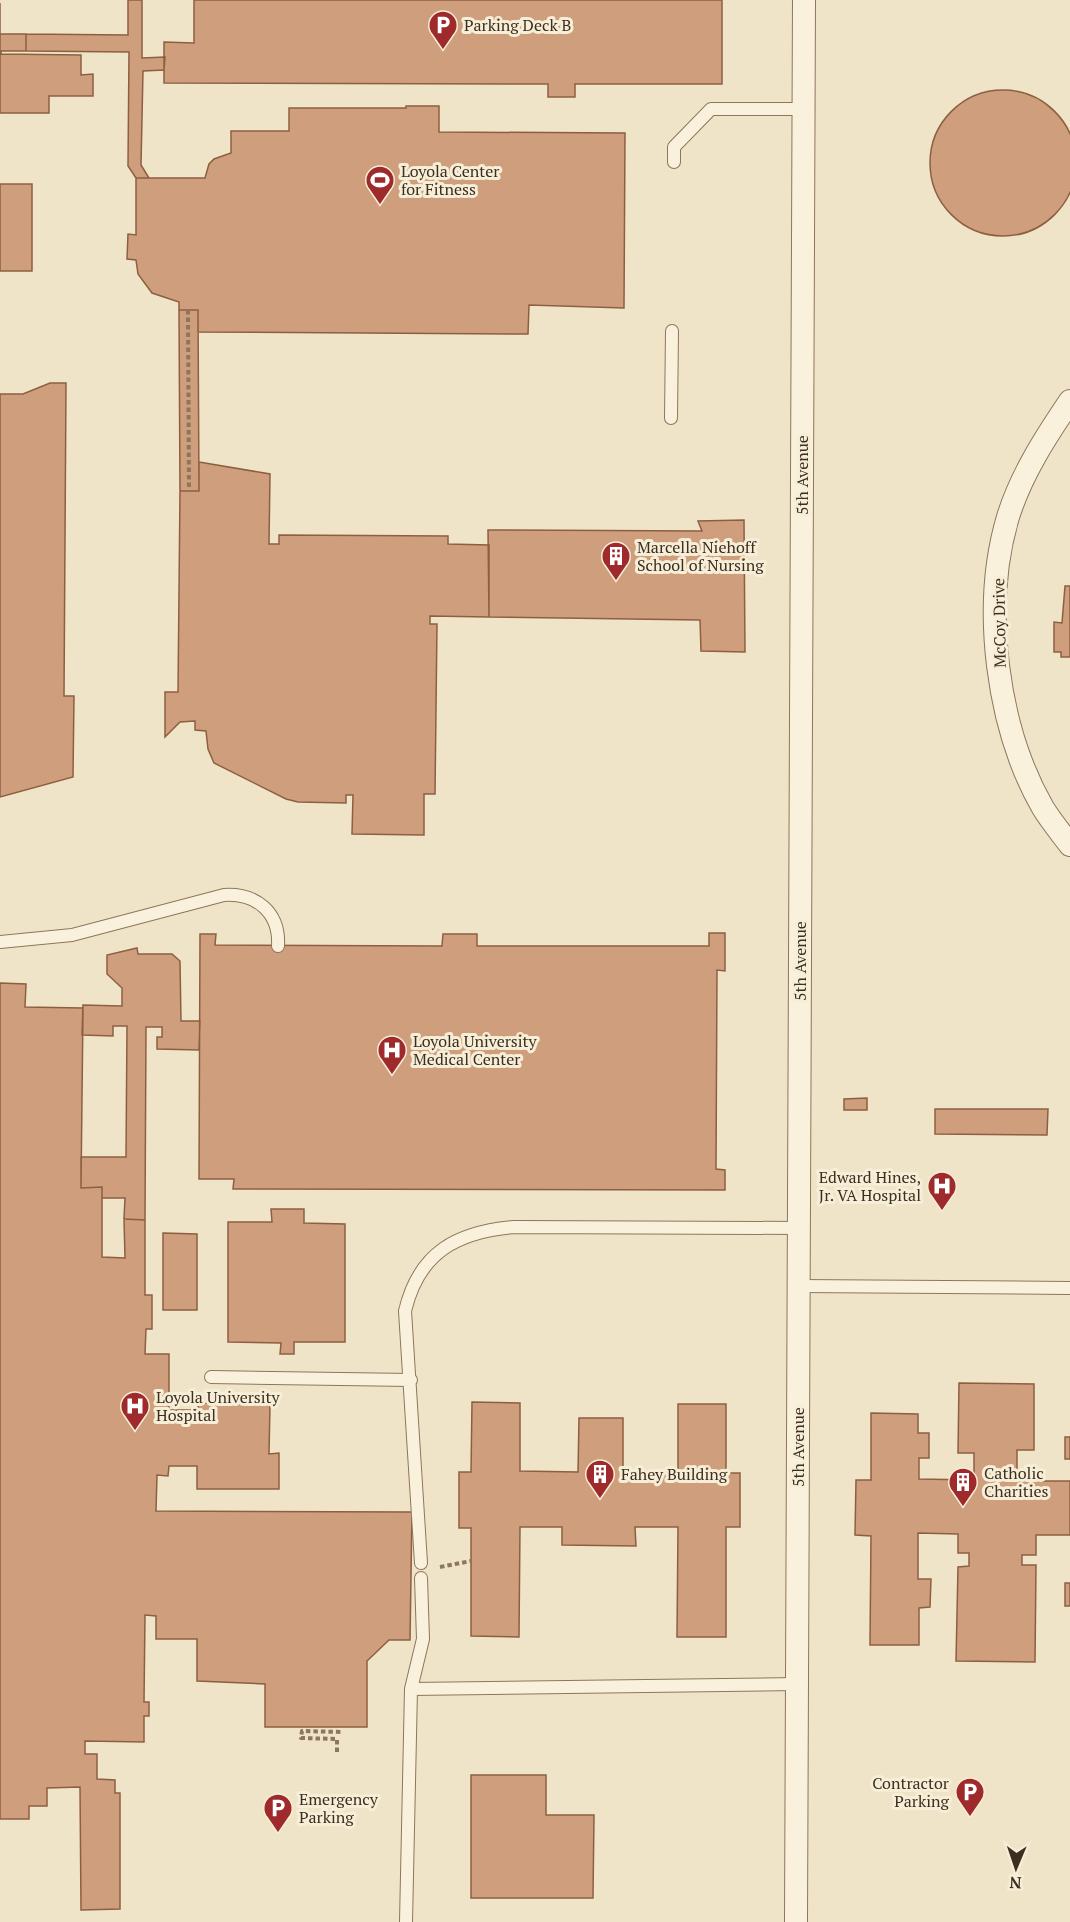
<svg xmlns="http://www.w3.org/2000/svg" width="1070" height="1922" viewBox="0 0 1070 1922" font-family="'PT Serif',serif">
  <rect width="100%" height="100%" fill="#f0e4c8"/>
  <path fill="#cf9f7d" stroke="#8d5f41" stroke-width="1.5" d="M128,0H142V58L165,57L164,70L143,71L141,165L149,178H136L128,166L129,52L26,51V34L128,35Z
    M194,0H722V84H575V97H548V84L164,83V42L194,43Z
    M0,3V34H26V51H1V54L81,55V75L93,74V96H49V113H0Z
    M930 163a73 73 0 1 1 146 0a73 73 0 1 1-146 0Z
    M406,106H439V132L625,133L624,308L529,305L528,334L198,332V310H179V302L152,293L138,274L136,260L127,259L128,234L136,235V178H205L209,164L214,159L231,153V131H289V108H406Z
    M0,184H32V271H0Z
    M179,310H198L199,491H180Z
    M50,383H66L64,696H74L73,777L0,797V394H23Z
    M199,462L270,474L269,544H279V535L448,536V544L489,545V617L430,616V624H437L435,794H424V835L352,834L353,795H346V803L298,802L286,799L214,763L208,749L206,731L195,730V721L180,722L165,737V692H178L180,491H199Z
    M744,520L745,652L701,651L700,620L489,617L488,530L702,531L698,521Z
    M1065,586H1070V657H1061V652H1054V622L1062,623Z
    M709,933H725V971L717,970L716,1169L725,1170V1190L233,1189L234,1179H199L200,934H216L215,945L442,946L443,934H477V946H709Z
    M137,948L138,954H172L180,961L181,1021H200L199,1050L157,1049V1037H162V1027H146L145,1220L124,1219L125,1198H102V1187L81,1188V1157H126L127,1026H113V1036L82,1035L83,1005L122,1006V988L107,974V955Z
    M0,983L26,984L25,1007L83,1008L81,1188L102,1187V1257L125,1258L124,1219L145,1220V1295H152V1329H146L145,1354H169V1410H198V1403L270,1404L269,1454L279,1453V1489H197V1466H169L168,1476L157,1475L156,1511L412,1512L410,1640H389L367,1661V1727H265V1684L197,1681V1639H156V1616L145,1615L144,1702H149V1716H144V1742L85,1741V1754H97V1779L115,1780V1793H120V1909L81,1910L80,1787L47,1788V1806H29V1819H0Z
    M867,1098V1110H844V1099Z
    M935,1109H1048L1047,1135L935,1134Z
    M271,1209H304V1223L345,1224V1342H294V1354H280L281,1343L228,1342V1222H272Z
    M163,1233L197,1234V1310H163Z
    M959,1383L1034,1384V1450H1017V1481H1070V1535H1036V1555H1022V1565H1036L1035,1662L956,1661L958,1567L969,1566V1553H958V1534L918,1533V1579H931L930,1607L919,1608V1645H870L871,1536L855,1535L856,1480H871V1413L918,1414V1433H929V1458H919V1479L974,1480V1453H958Z
    M472,1402L520,1403V1471L578,1472L579,1418H623V1472H678V1404H726V1473H740V1527H726V1637H677L678,1527H635L636,1546L562,1545V1527H520L519,1637L471,1636V1528H459V1472H471Z
    M1065,1437H1070V1459H1065Z
    M1065,1583H1070V1606H1065Z
    M471,1775H546V1815H594L593,1898H471Z"/>
  <g fill="none" stroke-linecap="round" stroke-linejoin="round">
    <g stroke="#8d765c" stroke-width="14">
      <path id="service" d="M674,162V147L711,109H803
        M671,418L672,331
        M0,942L72,935L224,895C256,893 280,912 278,946
        M798,1286L1070,1288
        M211,1377L411,1380
        M421,1563L405,1311C419,1252 457,1232 514,1227L799,1228
        M411,1689L797,1684
        M406,1922L411,1689L423,1639L421,1578"/>
    </g>
    <g stroke="#8d765c" stroke-width="24">
      <path id="minor" d="M1070,401C1045,438 1021,475 1008,517C981,607 997,728 1043,808C1051,821 1061,833 1070,845
        M796,1922L804,0"/>
    </g>
    <path stroke="#8d765c" stroke-width="4" stroke-dasharray="4.5 3" stroke-linecap="butt" d="M188,310L189,491
      M440,1567L471,1561
      M337,1752V1739L301,1738L302,1731L342,1732"/>
    <use href="#service" stroke="#faf1dc" stroke-width="12"/>
    <use href="#minor" stroke="#faf1dc" stroke-width="22"/>
  </g>
  <defs>
    <g id="parking-pin" transform="scale(1.5)"><path d="M0 17L-7.5 6A9.5 9.5 0 1 1 7.5 6Z" fill="#9e2a2b" stroke="#f7eed8"/><path d="M-3.5-5.5H1a3.5 3.5 0 0 1 0 7H-1V5.5H-3.5ZM-1-3.4V-.6H.8a1.4 1.4 0 0 0 0-2.8Z" fill="#fff"/></g>
    <g id="stadium-pin" transform="scale(1.5)"><path d="M0 17L-7.5 6A9.5 9.5 0 1 1 7.5 6Z" fill="#9e2a2b" stroke="#f7eed8"/><path d="M0-5a6.5 5 0 1 0 0 10a6.5 5 0 1 0 0-10ZM-3.5-1.8h7v3.6h-7Z" fill="#fff"/></g>
    <g id="building-pin" transform="scale(1.5)"><path d="M0 17L-7.5 6A9.5 9.5 0 1 1 7.5 6Z" fill="#9e2a2b" stroke="#f7eed8"/><path d="M-4-6H4V6H1V3H-1V6H-4ZM-2.5-4.3h1.7v1.8h-1.7ZM.8-4.3h1.7v1.8H.8ZM-2.5-1h1.7V.8h-1.7ZM.8-1h1.7V.8H.8Z" fill="#fff"/></g>
    <g id="hospital-pin" transform="scale(1.5)"><path d="M0 17L-7.5 6A9.5 9.5 0 1 1 7.5 6Z" fill="#9e2a2b" stroke="#f7eed8"/><path d="M-5-5h3v3.5h4V-5h3V5h-3V1.5h-4V5h-3Z" fill="#fff"/></g>
  </defs>
  <g fill-rule="evenodd">
    <use href="#parking-pin" x="443" y="25"/>
    <use href="#stadium-pin" x="380" y="180"/>
    <use href="#building-pin" x="616" y="556"/>
    <use href="#hospital-pin" x="392" y="1050"/>
    <use href="#hospital-pin" x="942" y="1186"/>
    <use href="#hospital-pin" x="135" y="1406"/>
    <use href="#building-pin" x="600" y="1474"/>
    <use href="#building-pin" x="963" y="1482"/>
    <use href="#parking-pin" x="970" y="1792"/>
    <use href="#parking-pin" x="278" y="1808"/>
  </g>
  <g text-anchor="middle" dominant-baseline="central" stroke-width="6" stroke-linejoin="round" paint-order="stroke">
    <g font-size="16" fill="#3d2e20" stroke="#f7eed8" text-anchor="start">
      <text x="464" y="25">Parking Deck B</text>
      <text x="401" y="171">Loyola Center<tspan x="401" dy="18">for Fitness</tspan></text>
      <text x="637" y="547">Marcella Niehoff<tspan x="637" dy="18">School of Nursing</tspan></text>
      <text x="413" y="1041">Loyola University<tspan x="413" dy="18">Medical Center</tspan></text>
      <text x="921" y="1177" text-anchor="end">Edward Hines,<tspan x="921" dy="18">Jr. VA Hospital</tspan></text>
      <text x="156" y="1397">Loyola University<tspan x="156" dy="18">Hospital</tspan></text>
      <text x="984" y="1473">Catholic<tspan x="984" dy="18">Charities</tspan></text>
      <text x="621" y="1474">Fahey Building</text>
      <text x="949" y="1783" text-anchor="end">Contractor<tspan x="949" dy="18">Parking</tspan></text>
      <text x="299" y="1799">Emergency<tspan x="299" dy="18">Parking</tspan></text>
    </g>
    <g font-size="16" fill="#3d2e20" stroke="#f7eed8">
      <text transform="translate(802 475) rotate(-90)">5th Avenue</text>
      <text transform="translate(999 623) rotate(-91)">McCoy Drive</text>
      <text transform="translate(800 961) rotate(-90)">5th Avenue</text>
      <text transform="translate(798 1447) rotate(-90)">5th Avenue</text>
    </g>
  </g>
  <g transform="translate(1016 1868) rotate(182)" stroke="#f7eed8" stroke-width="4.5" paint-order="stroke">
  <path d="M0-4.5L10 22L0 15L-10 22Z" fill="#3d2e20"/>
  <text y="-9" font-size="16" font-weight="bold" text-anchor="middle" fill="#3d2e20">N</text>
  </g>
</svg>
